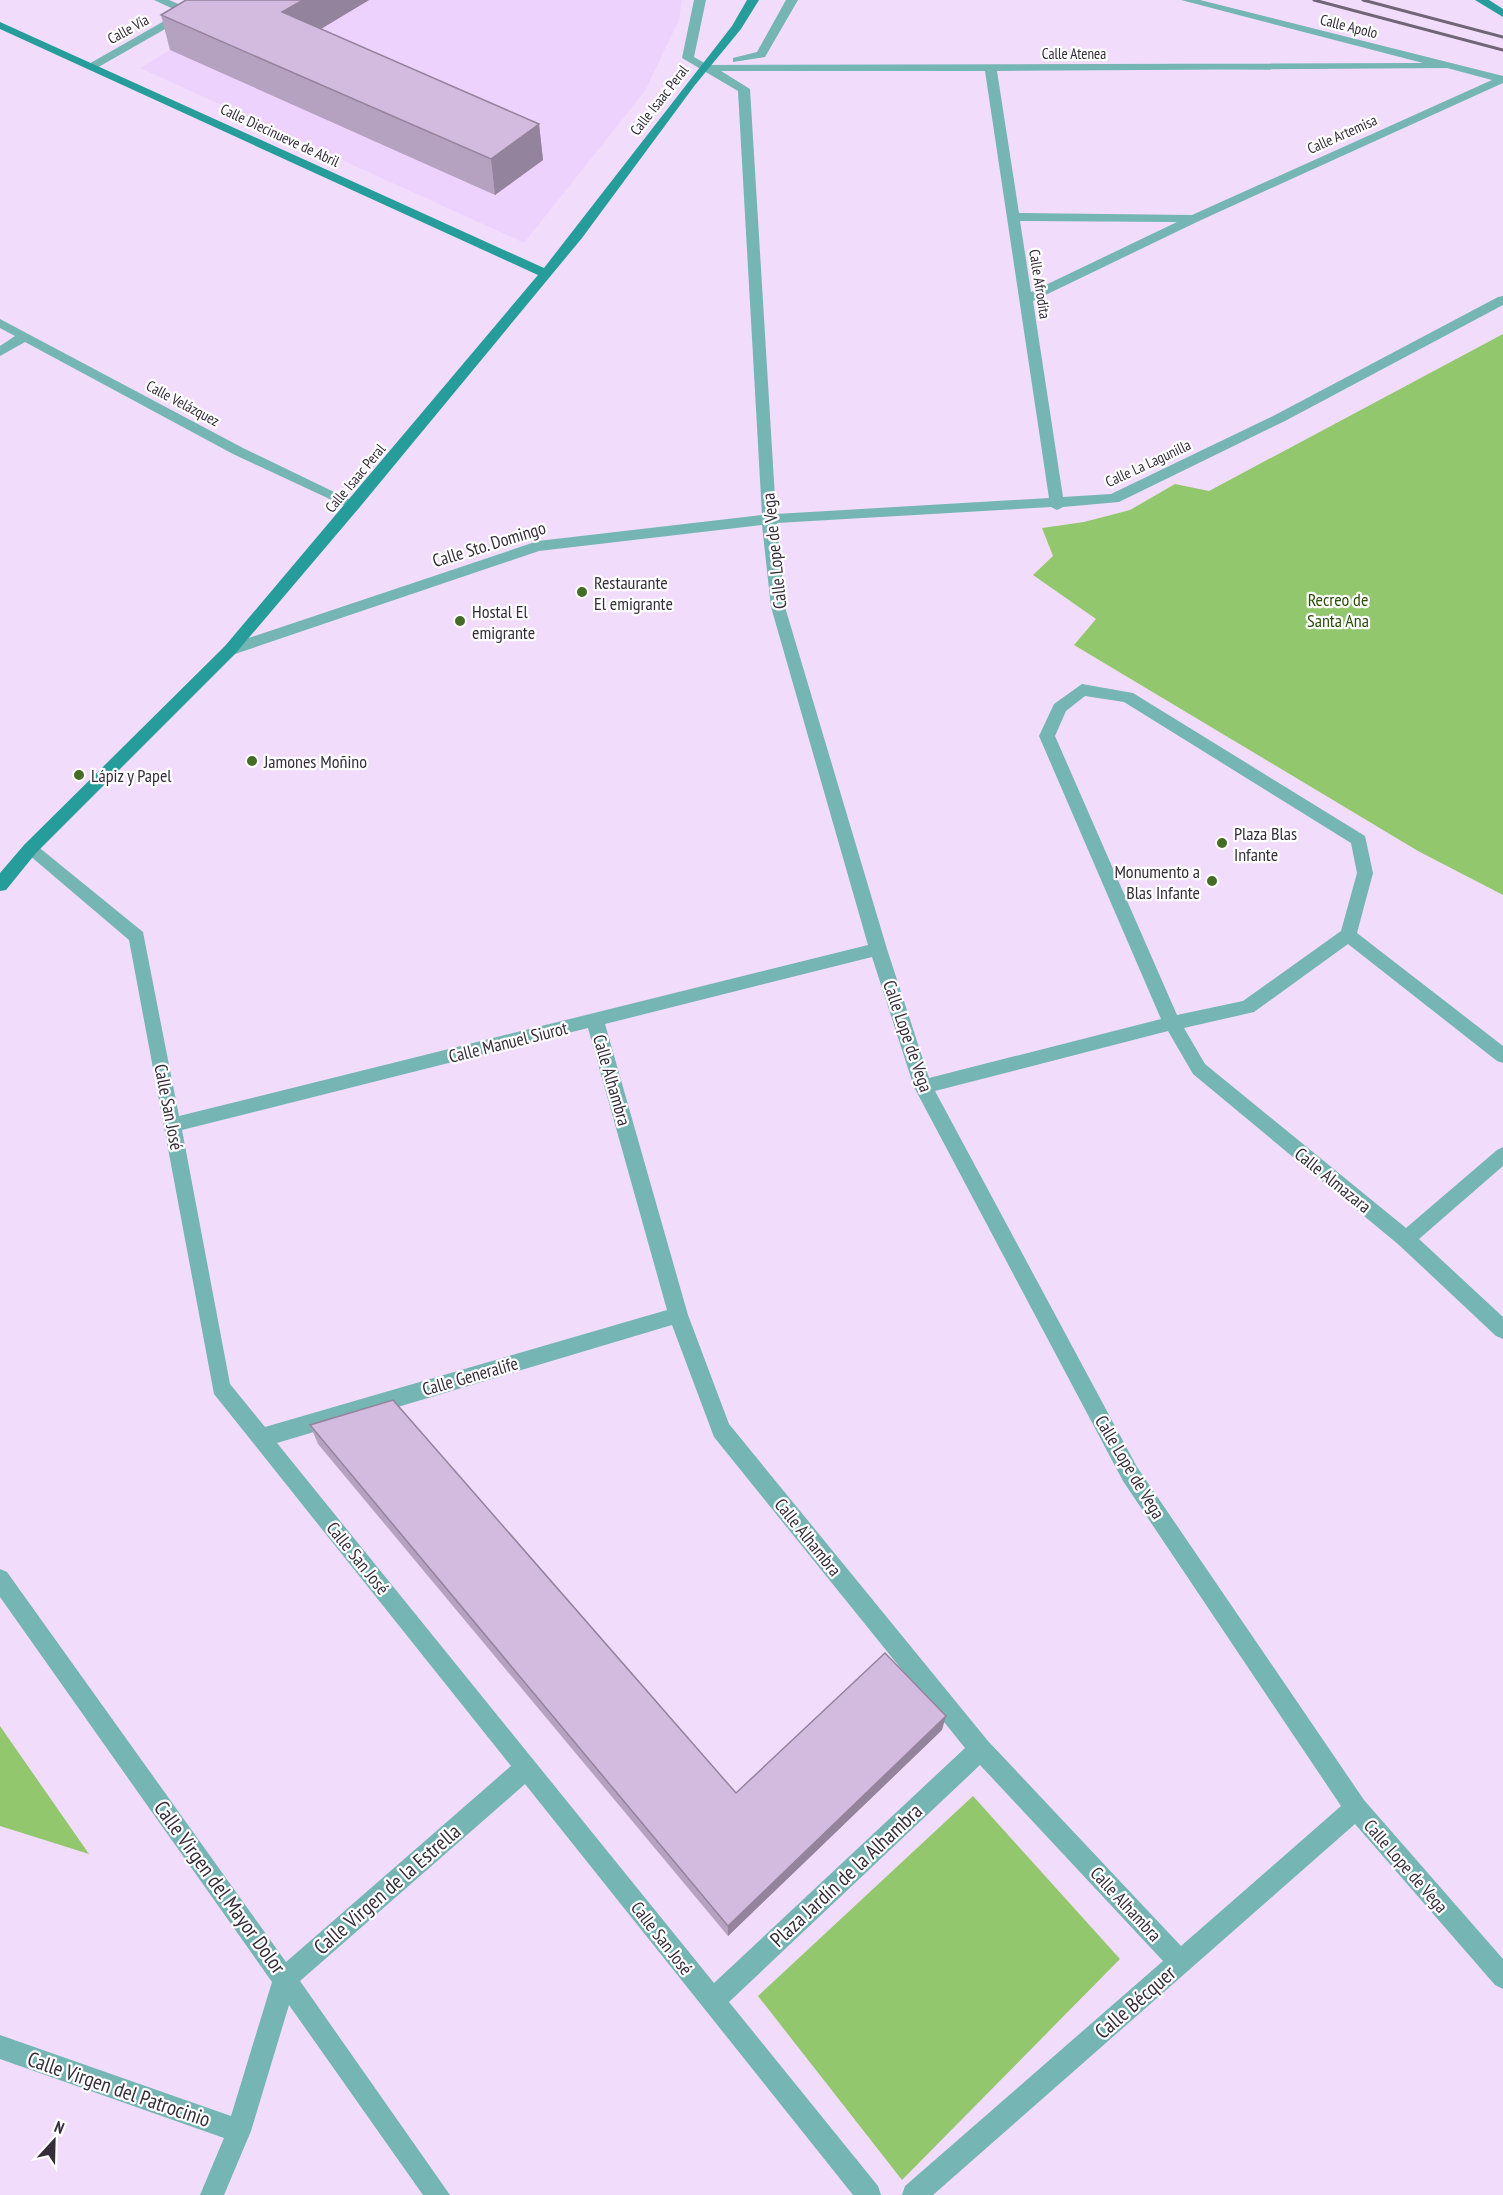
<svg xmlns="http://www.w3.org/2000/svg" width="1503" height="2195" viewBox="0 0 1503 2195" font-family="'PT Sans Narrow',sans-serif">
  <rect width="100%" height="100%" fill="#f1ddfb"/>
  <path fill="#eed2fe" d="M253,0H682L679,20L645,91L524,243L140,68Z"/>
  <path fill="#92c76e" d="M1503,334V895L1418,851L1074,645L1096,619L1033,575L1053,556L1042,528L1084,522L1130,510L1175,484L1209,491Z
    M0,1726L89,1854L0,1826Z
    M973,1796L1120,1959L902,2180L758,1996Z"/>
  <g fill="none" stroke-linecap="round" stroke-linejoin="round">
    <path fill="#75b5b3" fill-rule="evenodd" d="M154,0H169L188,8L202,0H216L95,69H87V65L180,12Z
      M694,0H706L694,57L708,65L1423,63L1181,0H1200L1503,76V83L1199,221L1033,301L1063,497L1111,494L1275,415L1498,297L1503,296V305L1285,421L1119,502L1063,507L1057,510L1051,507L777,523L785,607L887,949L929,1078L1161,1019L1039,736L1054,704L1082,684L1133,693L1365,836L1373,873L1357,933L1503,1046V1063L1497,1061L1348,944L1254,1012L1184,1028L1205,1064L1406,1228L1497,1150L1503,1147V1166L1419,1239L1503,1317V1339L1496,1336L1399,1245L1193,1074L1168,1031L935,1091L1137,1467L1364,1800L1503,1959V1989L1495,1985L1355,1824L933,2195H902L905,2186L1163,1961L980,1765L729,2002L878,2186L881,2195H853L525,1784L300,1981L450,2195H423L289,2005L251,2131L224,2195H200L224,2138L0,2059V2035L231,2116L272,1982L0,1597V1569L7,1572L286,1962L511,1766L214,1394L129,940L22,849L30,843L36,845L143,932L179,1116L868,945L771,607L762,525L539,551L235,654L230,655L222,650L225,646L538,541L762,515L738,91L682,58ZM1447,68L1492,80L1192,215L1019,213L997,71ZM721,71H985L1049,498L776,514L750,89ZM1020,221L1177,222L1031,292ZM1085,696L1124,702L1351,843L1357,873L1341,931L1243,1001L1177,1015L1055,736L1066,711ZM872,957L914,1087L1123,1481L1341,1806L1181,1946L988,1741L729,1424L688,1315L605,1024ZM588,1028L667,1310L265,1427L230,1384L182,1130ZM672,1325L714,1437L965,1748L714,1983L277,1443Z
      M786,0H798L765,57L733,62V58L757,52Z
      M0,319L243,448L361,505L359,508H349L233,454L25,342L0,356V346L15,336L0,328Z"/>
    <path fill="#269c9b" fill-rule="evenodd" d="M747,0H759L741,29L695,85L582,238L359,508L235,654L36,853L6,890L0,891V873L24,845L225,646L538,275L0,29V22L544,268L732,26Z
      M1475,0H1489L1503,9V17Z"/>
    <path stroke="#706477" stroke-width="3" d="M1314,0L1503,50
      M1363,0L1503,37"/>
  </g>
  <path fill="#b5a1c0" d="M186,0H369L321,29L539,124L543,160L495,195L170,50L161,15Z
    M310,1425L736,1793L942,1730L728,1936L318,1444Z"/>
  <path fill="#94839c" d="M303,0H369L289,48L282,12Z
    M539,124L543,160L495,195L491,159Z
    M946,1716L942,1730L728,1936V1926Z"/>
  <path fill="#d3bbdf" stroke="#94839c" stroke-width="1.5" d="M186,0H303L282,12L539,124L491,159L161,15Z
    M393,1400L736,1793L885,1653L946,1716L728,1926L310,1425Z"/>
  <g fill="#446c26" stroke="#fff" stroke-width="2">
    <circle cx="582" cy="592" r="6"/>
    <circle cx="460" cy="621" r="6"/>
    <circle cx="252" cy="761" r="6"/>
    <circle cx="79" cy="775" r="6"/>
    <circle cx="1222" cy="843" r="6"/>
    <circle cx="1212" cy="881" r="6"/>
  </g>
  <g text-anchor="middle" dominant-baseline="central" stroke-width="4.5" stroke-linejoin="round" paint-order="stroke">
    <g font-size="15" fill="#362d3b" stroke="#fff">
      <text transform="translate(1349 26) rotate(14)">Calle Apolo</text>
      <text transform="translate(128 29) rotate(-29)">Calle Vía</text>
      <text x="1074" y="53">Calle Atenea</text>
      <text transform="translate(659 100) rotate(-52)">Calle Isaac Peral</text>
      <text transform="translate(1342 134) rotate(-24)">Calle Artemisa</text>
      <text transform="translate(280 135) rotate(25)">Calle Diecinueve de Abril</text>
      <text transform="translate(1040 284) rotate(81)">Calle Afrodita</text>
      <text transform="translate(183 403) rotate(28)">Calle Velázquez</text>
      <text transform="translate(1148 463) rotate(-25)">Calle La Lagunilla</text>
      <text transform="translate(355 478) rotate(-50)">Calle Isaac Peral</text>
    </g>
    <g font-size="18" fill="#362d3b" stroke="#fff">
      <text transform="translate(489 544) rotate(-17)">Calle Sto. Domingo</text>
      <text transform="translate(774 551) rotate(-96)">Calle Lope de Vega</text>
      <text transform="translate(908 1036) rotate(71)">Calle Lope de Vega</text>
      <text transform="translate(508 1042) rotate(-14)">Calle Manuel Siurot</text>
      <text transform="translate(612 1080) rotate(74)">Calle Alhambra</text>
      <text transform="translate(169 1107) rotate(79)">Calle San José</text>
      <text transform="translate(1333 1180) rotate(39)">Calle Almazara</text>
      <text transform="translate(470 1376) rotate(-16)">Calle Generalife</text>
      <text transform="translate(1130 1467) rotate(59)">Calle Lope de Vega</text>
      <text transform="translate(808 1537) rotate(51)">Calle Alhambra</text>
      <text transform="translate(358 1558) rotate(51)">Calle San José</text>
      <text transform="translate(1406 1866) rotate(49)">Calle Lope de Vega</text>
      <text transform="translate(1126 1904) rotate(47)">Calle Alhambra</text>
      <text transform="translate(662 1938) rotate(52)">Calle San José</text>
    </g>
    <g font-size="18" fill="#362d3b" stroke="#fff" text-anchor="start">
      <text x="594" y="582">Restaurante<tspan x="594" dy="21">El emigrante</tspan></text>
      <text x="472" y="611">Hostal El<tspan x="472" dy="21">emigrante</tspan></text>
      <text x="264" y="761">Jamones Moñino</text>
      <text x="91" y="775">Lápiz y Papel</text>
      <text x="1234" y="833">Plaza Blas<tspan x="1234" dy="21">Infante</tspan></text>
      <text x="1200" y="871" text-anchor="end">Monumento a<tspan x="1200" dy="21">Blas Infante</tspan></text>
    </g>
    <g font-size="18" fill="#294e05" stroke="#fff">
      <text x="1338" y="599">Recreo de<tspan x="1338" dy="21">Santa Ana</tspan></text>
    </g>
    <g font-size="21" fill="#362d3b" stroke="#fff">
      <text transform="translate(846 1875) rotate(-43)">Plaza Jardín de la Alhambra</text>
      <text transform="translate(220 1887) rotate(54)">Calle Virgen del Mayor Dolor</text>
      <text transform="translate(387 1889) rotate(-41)">Calle Virgen de la Estrella</text>
      <text transform="translate(1135 2002) rotate(-41)">Calle Bécquer</text>
      <text transform="translate(119 2089) rotate(19)">Calle Virgen del Patrocinio</text>
    </g>
  </g>
  <g transform="translate(54 2141) rotate(22)" stroke="#ffffff" stroke-width="4.5" paint-order="stroke">
  <path d="M0-4.5L10 22L0 15L-10 22Z" fill="#362d3b"/>
  <text y="-9" font-size="16" font-weight="bold" text-anchor="middle" fill="#362d3b">N</text>
  </g>
</svg>
